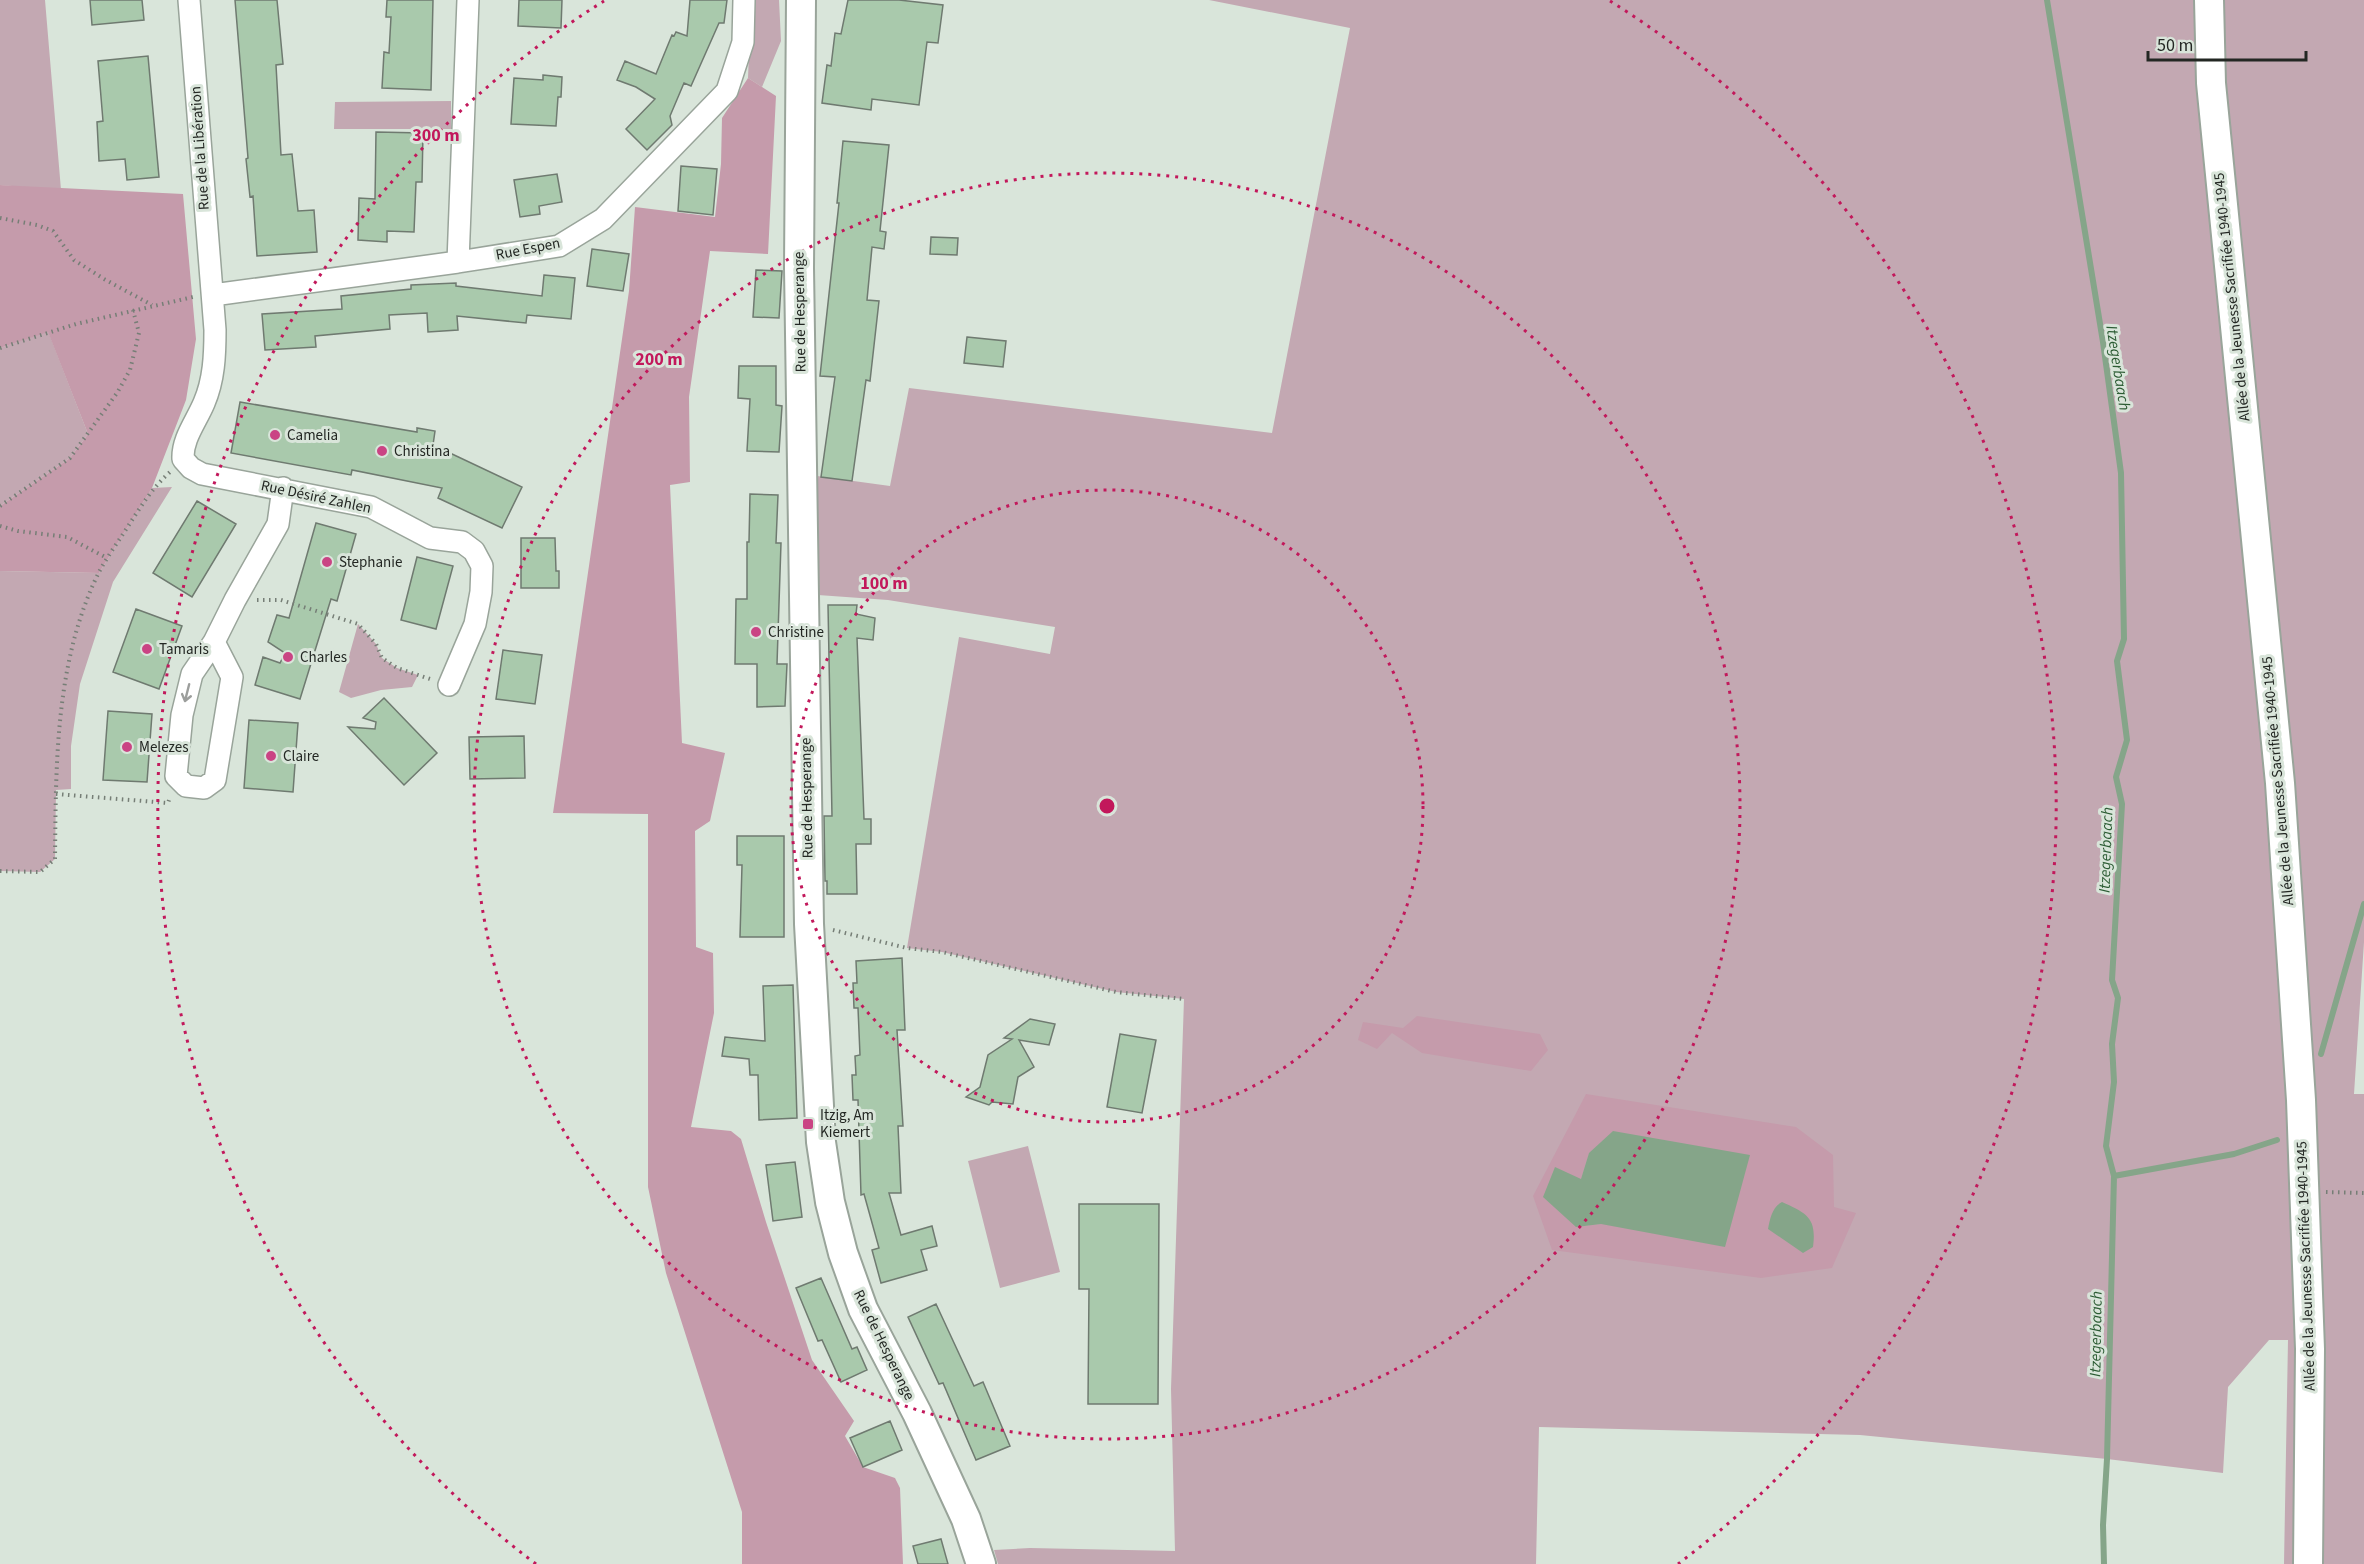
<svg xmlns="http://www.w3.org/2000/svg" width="2364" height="1564" font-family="'Source Sans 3',sans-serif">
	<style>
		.green { fill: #c3a8b2 }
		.forest { fill: #c59bab; fill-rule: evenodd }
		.water { fill: #85a589 }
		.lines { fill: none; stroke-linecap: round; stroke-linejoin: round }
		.stream { stroke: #85a589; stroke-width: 6 }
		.building { fill: #a9c9ac; stroke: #6f7a70; stroke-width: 1.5 }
		.minor-casing { stroke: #99a49a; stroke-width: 24 }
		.secondary-casing { stroke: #99a49a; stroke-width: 32 }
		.path { stroke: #767e76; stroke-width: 4; stroke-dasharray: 1.5 4.5; stroke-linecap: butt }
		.minor { stroke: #fff; stroke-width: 21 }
		.secondary { stroke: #fff; stroke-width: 28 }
		.oneway { stroke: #9c9e9c }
		.ring { fill: none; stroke: #c2185b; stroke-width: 3; stroke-dasharray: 3 6 }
		.poi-dot { fill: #ca4484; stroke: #d9e5da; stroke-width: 2 }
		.labels { text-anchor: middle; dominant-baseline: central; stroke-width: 6; stroke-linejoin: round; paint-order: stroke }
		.street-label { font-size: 15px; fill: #232723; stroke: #d9e5da }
		.poi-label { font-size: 15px; fill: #232723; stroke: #d9e5da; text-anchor: start }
		.water-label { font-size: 16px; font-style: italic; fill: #2c5c34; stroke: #d9e5da }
		.centre { fill: #c2185b; stroke: #d9e5da; stroke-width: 3 }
		.ring-label { font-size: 18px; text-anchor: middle; font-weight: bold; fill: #c2185b; stroke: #d9e5da; stroke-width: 6; stroke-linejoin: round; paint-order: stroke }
	</style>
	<rect width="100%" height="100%" fill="#d9e5da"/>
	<path class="green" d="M0,0H45L61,190L0,185Z
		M751,0H779L781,41L762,87L748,78Z
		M1209,0H2364V942L2354,1094H2364V1564H2284L2288,1340H2269L2228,1387L2223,1473L2107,1459L1860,1435L1539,1427L1536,1564H998L994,1550L1030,1548L1175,1551L1171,1389L1184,999L1116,992L942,952L907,948L959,637L1050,654L1055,627L888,600L818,595L817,476L890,486L909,388L1272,433L1350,28Z
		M451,101V129H334L335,102Z
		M48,331L88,434L70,458L0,506V348Z
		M172,487L113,582L80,684L71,746V789L56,790L55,859L40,872L0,871V571L99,573L152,488Z
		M358,624L376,644L382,658L397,668L418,675L412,687L381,690L351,698L339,692Z
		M1028,1146L1060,1272L1000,1288L968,1161Z"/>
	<path class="forest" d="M748,78L776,96L768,254L710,251L689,397L690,482L670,485L682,743L725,753L710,821L695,831L696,947L713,953L714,1013L691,1127L731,1131L741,1139L766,1222L812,1360L854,1421L845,1436L863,1467L895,1478L900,1488L903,1564H742V1512L666,1273L648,1187V814L553,813L629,291L635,207L715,217L721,164L722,118Z
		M0,185L183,194L196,339L186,400L152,488L99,573L0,571V506L70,458L88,434L48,332L0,348Z
		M1417,1016L1540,1034L1548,1050L1531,1071L1422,1053L1392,1033L1377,1049L1358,1040L1363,1022L1403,1028Z
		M1586,1094L1796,1127L1833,1155L1834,1207L1856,1213L1832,1268L1761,1278L1552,1250L1533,1196ZM1589,1153L1601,1224L1576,1227L1581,1179Z"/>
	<path class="water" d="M1613,1131L1750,1155L1725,1247L1601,1224L1576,1227L1543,1197L1555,1167L1581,1179L1589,1153Z
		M1782,1202C1806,1213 1817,1217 1813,1247L1803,1253L1768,1229C1770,1219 1772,1207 1782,1202Z"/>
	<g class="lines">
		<path class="stream" d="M2047,0L2103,342L2121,473L2124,639L2117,661L2127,740L2116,777L2122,804L2112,980L2118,998L2112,1044L2114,1082L2106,1146L2114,1176L2107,1459L2103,1525L2104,1564
			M2321,1054L2364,904
			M2114,1176L2234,1154L2277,1140"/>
	</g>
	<path class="building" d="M90,0H142L144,20L92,25Z
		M235,0H277L283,64L276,65L281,155L292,154L298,211L314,210L317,252L257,256L253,196L250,197L246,159L248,158Z
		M387,0H433L431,90L382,88L384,52L389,53L391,17H386Z
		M519,0H562L561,28L518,26Z
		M690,0H727L724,23H719L691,86L684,83L670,116L672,125L647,150L626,129L655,99L636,87L617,80L625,61L656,74L672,35L674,36L676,32L687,36Z
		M848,0H899L943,5L938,43L927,42L919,105L872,99L871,110L822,103L827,65L831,66L835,33L841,34Z
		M148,56L159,177L127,180L125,159L99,161L97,122L103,121L98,61Z
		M543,75L562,77L561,97H558L556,126L511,124L514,78L543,80Z
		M376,132L423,133L422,182H416L414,232L387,231V242L358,240L359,198L375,199Z
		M843,141L889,145L880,231L886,232L884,249L872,247L867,300L879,301L870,381L866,380L852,481L821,477L835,377L820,376L839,203H837Z
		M681,166L717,169L713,215L678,211Z
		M557,174L562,202L539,206L540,214L520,217L514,180Z
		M931,237L958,238L957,255L930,254Z
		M592,249L629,254L623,291L587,286Z
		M756,270L782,271L779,318L753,317Z
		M544,275L575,278L571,319L527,315L526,323L457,316L458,330L428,332L427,313L389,315L390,329L315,336L316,347L265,350L262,314L342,309L341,296L411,289V285L456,283V286L542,296Z
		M967,337L1006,341L1003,367L964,363Z
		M739,366H776V405L782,406L779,452L747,451L750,399L738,398Z
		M240,402L417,432V428L435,431L433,445L522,487L502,528L438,498L442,488L352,470L351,475L231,453Z
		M750,494L778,495L776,543H781L777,664H787L785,706L757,707V664H735L736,599H747V542H749Z
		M197,501L236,524L192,597L153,573Z
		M316,523L356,534L337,601L331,599L300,699L255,685L263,657L280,663L285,653L268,642L277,615L289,618Z
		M521,538H555L556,571H559V588H521Z
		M417,557L453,566L436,629L401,620Z
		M828,605H857L856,614L875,618L873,640L857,638L864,819H871V844H856L857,894H827V881H825L824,816H832Z
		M136,609L182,626L159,689L113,672Z
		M503,650L542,655L535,704L496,699Z
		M384,698L437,753L404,785L348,727L375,729L376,722L363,718Z
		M108,711L152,714L147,782L103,780Z
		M249,720L298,723L293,792L244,788Z
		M524,736L525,778L470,779L469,737Z
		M737,836H784V937H740L742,865H737Z
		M902,958L905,1030H897L903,1126H898L901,1193H889L901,1235L932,1226L937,1246L921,1250L927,1270L881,1283L872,1250L879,1248L864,1194L861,1195L858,1100H853L852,1075H856L855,1056L860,1055L858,1008H854L853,983H857L856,961Z
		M793,985L797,1118L759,1120L758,1075H750L749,1059L722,1056L725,1037L765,1041L763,986Z
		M1030,1019L1055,1024L1049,1045L1019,1040L1034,1067L1018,1077L1013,1104L992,1102L989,1105L966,1097L980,1087L988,1055L1012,1039L1004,1038Z
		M1120,1034L1156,1040L1142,1113L1107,1107Z
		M795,1162L802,1217L773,1221L766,1165Z
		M1079,1204H1159L1158,1404H1088L1089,1289H1079Z
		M821,1278L852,1349L857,1347L867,1370L841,1382L822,1340L818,1341L796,1288Z
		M936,1304L974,1386L983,1382L1010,1446L976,1460L943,1383L939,1384L908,1317Z
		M890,1421L902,1450L863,1467L850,1438Z
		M941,1539L948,1564H918L913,1546Z"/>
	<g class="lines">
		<g class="minor-casing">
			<path id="minor" d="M189,0L215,330C215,355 214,380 204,403C196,422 182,439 183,459L191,468L202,474L371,507L430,538L462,542L474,551L482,566L481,592L475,624L449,685
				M458,262L468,0
				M213,295L458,262L559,246L603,219L727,91L743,42L744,0
				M214,642L232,677L215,780L204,788L186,786L176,776L182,715L192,674L214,642L235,600L278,524L283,488"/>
		</g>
		<g class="secondary-casing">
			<path id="secondary" d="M801,0L799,268L809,924L821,1142L830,1202L843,1253L863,1309L917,1413L966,1519L981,1564
				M2209,0L2211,83L2280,783L2301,1100L2310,1349L2308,1564"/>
		</g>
		<path class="path" d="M0,218L37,225L53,231L74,260L104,279L152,305
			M0,348L76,324L193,297
			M0,506L70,458L117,393L130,370L139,333L133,310
			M0,526L18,531L67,537L107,558
			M257,600H281L358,624L376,644L382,658L397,668L430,679
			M56,794L168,803L170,797
			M0,871L40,872L55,859C56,763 55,661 99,572C106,559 115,546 123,534C138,511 150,490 170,472
			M833,930L907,948L942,952L1116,992L1184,999
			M2326,1192L2364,1193"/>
		<use href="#minor" class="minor"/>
		<use href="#secondary" class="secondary"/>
	</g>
	<defs><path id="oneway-shaft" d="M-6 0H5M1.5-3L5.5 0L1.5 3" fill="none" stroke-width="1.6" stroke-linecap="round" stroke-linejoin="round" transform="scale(1.5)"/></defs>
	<use class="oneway" href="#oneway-shaft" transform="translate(187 693) rotate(104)"/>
	<g class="ring">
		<circle cx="1107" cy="806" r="316"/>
		<circle cx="1107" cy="806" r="633"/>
		<path d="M536 1564A949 949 0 0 1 604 1M1610 1A949 949 0 0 1 1678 1564"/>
	</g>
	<g class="poi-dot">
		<circle cx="275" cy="435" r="6"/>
		<circle cx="382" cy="451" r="6"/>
		<circle cx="327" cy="562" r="6"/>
		<circle cx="756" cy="632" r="6"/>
		<circle cx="147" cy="649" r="6"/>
		<circle cx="288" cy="657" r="6"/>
		<circle cx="127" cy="747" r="6"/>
		<circle cx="271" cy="756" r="6"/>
		<rect x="802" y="1118" width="12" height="12" rx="3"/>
	</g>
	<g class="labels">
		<g class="street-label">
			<text transform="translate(200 148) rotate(-94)">Rue de la Libération</text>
			<text transform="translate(528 249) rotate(-11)">Rue Espen</text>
			<text transform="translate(2232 297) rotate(-96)">Allée de la Jeunesse Sacrifiée 1940-1945</text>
			<text transform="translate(800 312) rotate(-91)">Rue de Hesperange</text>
			<text transform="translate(316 497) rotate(12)">Rue Désiré Zahlen</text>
			<text transform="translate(2278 781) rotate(-95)">Allée de la Jeunesse Sacrifiée 1940-1945</text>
			<text transform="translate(807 798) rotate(-91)">Rue de Hesperange</text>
			<text transform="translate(2306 1266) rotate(-92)">Allée de la Jeunesse Sacrifiée 1940-1945</text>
			<text transform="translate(884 1345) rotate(64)">Rue de Hesperange</text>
		</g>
		<g class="poi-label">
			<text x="287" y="435">Camelia</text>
			<text x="394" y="451">Christina</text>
			<text x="339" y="562">Stephanie</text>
			<text x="768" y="632">Christine</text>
			<text x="159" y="649">Tamaris</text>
			<text x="300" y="657">Charles</text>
			<text x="139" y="747">Melezes</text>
			<text x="283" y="756">Claire</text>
			<text x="820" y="1115">Itzig, Am<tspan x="820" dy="17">Kiemert</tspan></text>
		</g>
		<g class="water-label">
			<text transform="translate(2118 368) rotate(81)">Itzegerbaach</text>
			<text transform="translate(2106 850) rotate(-88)">Itzegerbaach</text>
			<text transform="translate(2096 1334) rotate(-89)">Itzegerbaach</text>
		</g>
	</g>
	<circle cx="1107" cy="806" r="9" class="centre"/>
	<g class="ring-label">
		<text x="436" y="141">300 m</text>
		<text x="659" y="365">200 m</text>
		<text x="884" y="589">100 m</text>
	</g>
	<path d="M2148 51v9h158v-9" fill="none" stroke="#232723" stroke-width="3"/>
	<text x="2157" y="51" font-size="18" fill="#232723" stroke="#d9e5da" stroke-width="4.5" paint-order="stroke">50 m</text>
</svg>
